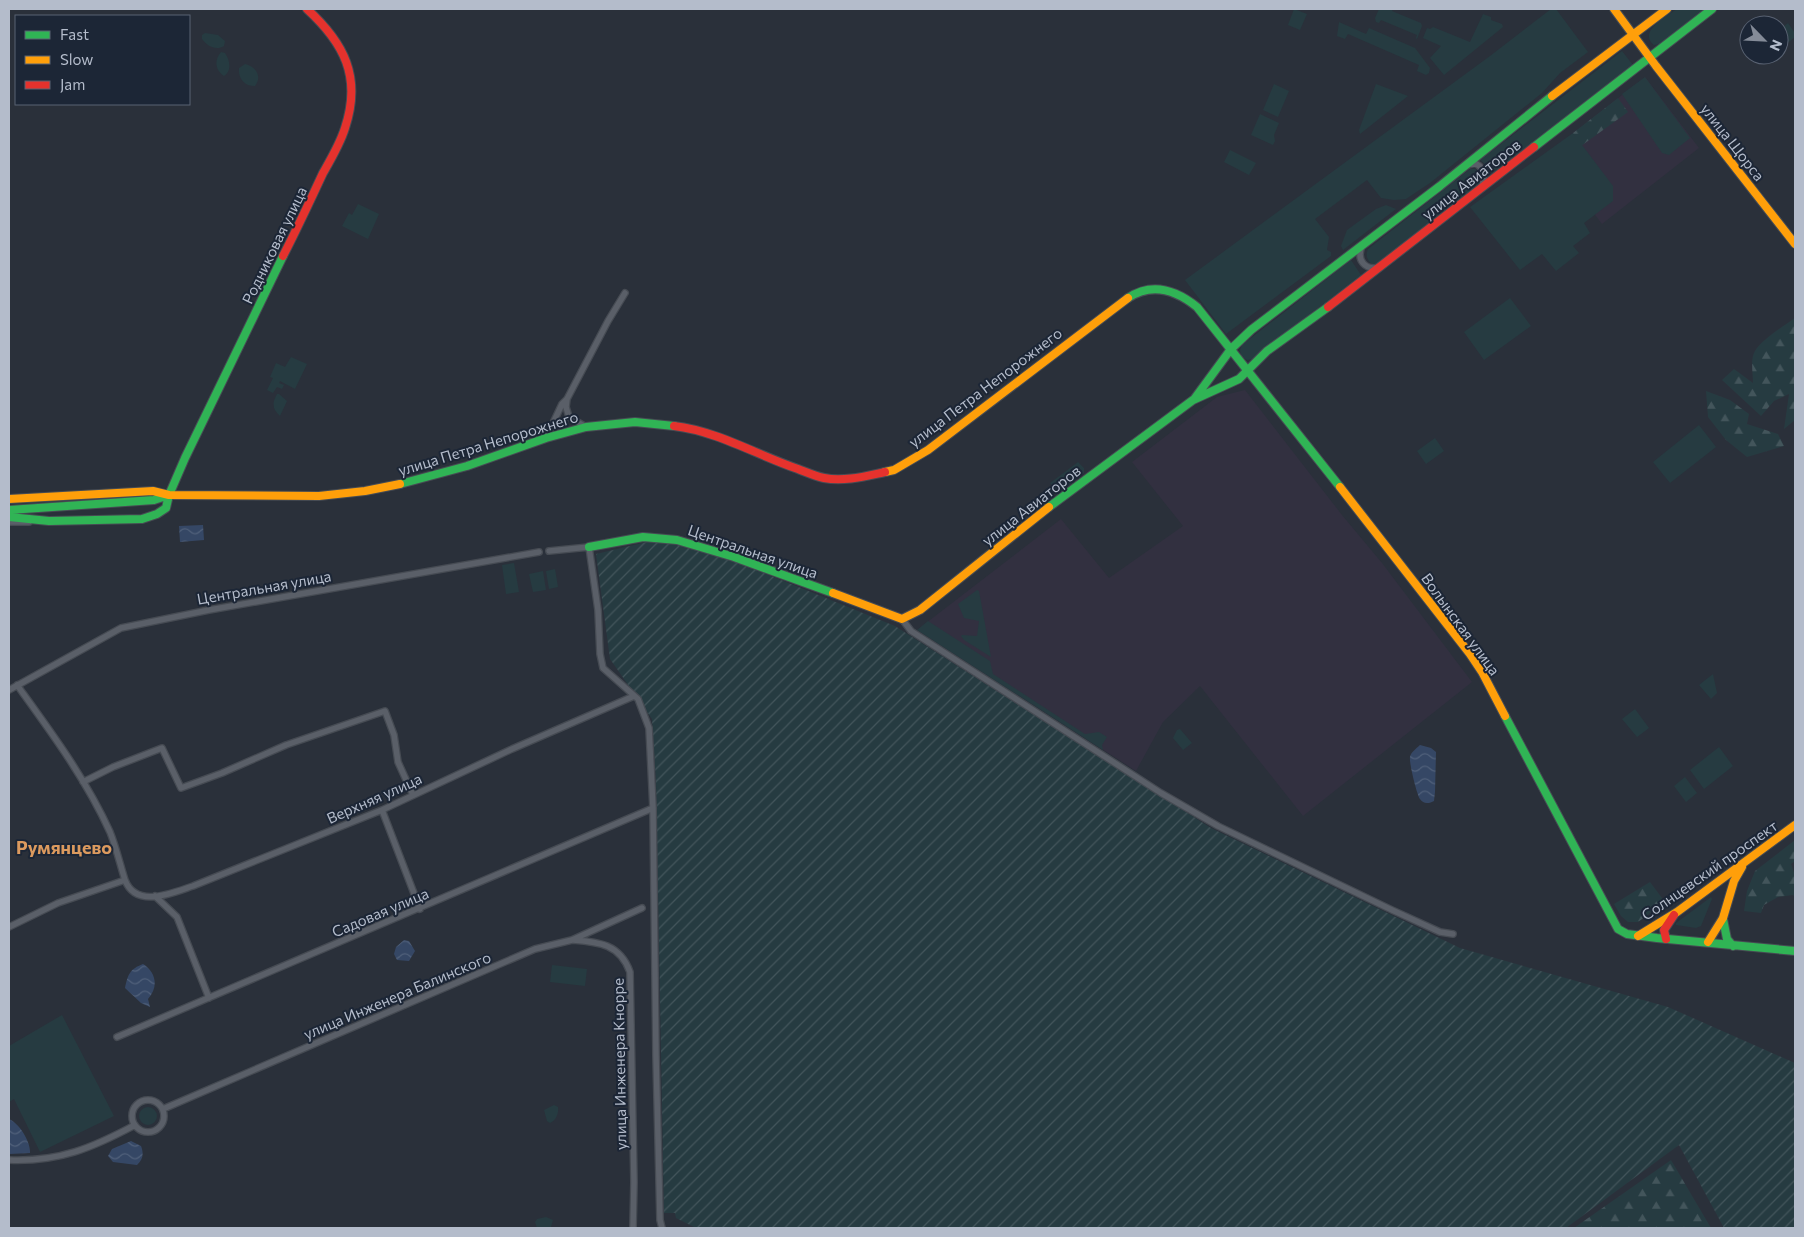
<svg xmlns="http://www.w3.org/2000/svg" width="1804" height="1237" font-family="Commissioner,sans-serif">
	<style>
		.medical { fill: #323040 }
		.green { fill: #263b41 }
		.forest { fill: url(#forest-firs) }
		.garden { fill: url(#garden-furrows) }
		.water { fill: url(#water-waves) }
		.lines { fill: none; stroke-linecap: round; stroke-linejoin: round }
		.street-casing { stroke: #464b53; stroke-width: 8 }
		.fast-casing { stroke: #464b53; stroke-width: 10 }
		.slow-casing { stroke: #464b53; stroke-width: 10 }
		.jam-casing { stroke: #464b53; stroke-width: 10 }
		.street { stroke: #5a5f68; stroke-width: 5.5 }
		.fast { stroke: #30b455; stroke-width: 8 }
		.slow { stroke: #ff9f0a; stroke-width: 8 }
		.jam { stroke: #e5322d; stroke-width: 8 }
		.labels { text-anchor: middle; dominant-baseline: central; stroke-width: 4; stroke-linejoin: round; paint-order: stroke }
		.street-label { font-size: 15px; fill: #b4bccb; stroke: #1c2636 }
		.quarter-label { font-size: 18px; font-weight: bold; fill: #dc9a5e; stroke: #1c2636 }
	</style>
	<defs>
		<pattern id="forest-firs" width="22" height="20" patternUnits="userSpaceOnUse" patternTransform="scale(1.25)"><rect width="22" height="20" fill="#263b41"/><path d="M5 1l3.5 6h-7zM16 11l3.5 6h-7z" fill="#43555b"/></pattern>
		<pattern id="garden-furrows" width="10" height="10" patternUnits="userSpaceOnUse" patternTransform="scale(1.25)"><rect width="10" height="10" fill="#263b41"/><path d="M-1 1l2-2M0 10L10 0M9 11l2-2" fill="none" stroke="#43555b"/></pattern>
		<pattern id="water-waves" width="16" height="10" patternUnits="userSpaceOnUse" patternTransform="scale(1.25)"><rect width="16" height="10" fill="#354765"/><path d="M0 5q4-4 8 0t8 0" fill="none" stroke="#50607a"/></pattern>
	</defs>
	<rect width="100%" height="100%" fill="#2a303a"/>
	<path class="medical" d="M1645,77L1699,148L1602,224L1548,153Z
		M1245,390L1342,515L1382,563L1472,682L1303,816L1200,686L1163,722L1136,771L917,630L1061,519L1109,578L1183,526L1132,462L1217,397Z"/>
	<path class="green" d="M1294,9L1307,14L1300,30L1288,25Z
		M1379,9H1393L1392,11L1421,23L1422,26L1417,39L1416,38L1417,35L1381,20L1379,23L1376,22L1375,18Z
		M1551,9H1556L1588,52L1560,73L1542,93L1430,183L1406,199L1394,200L1381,198L1367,180L1315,219L1329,237L1327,250L1331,252V256L1226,334L1185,280L1490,56Z
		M1677,9H1706L1660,44L1654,45C1637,32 1667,16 1677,9Z
		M1483,14L1491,17V20L1502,24L1503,27L1444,75L1430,58L1441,46L1423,38L1427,28L1430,29L1433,27L1470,42Z
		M1339,22L1366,34L1369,28L1415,48L1430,68L1429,73L1426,75L1417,71L1419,65L1348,34L1345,39L1337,36Z
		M1788,23L1795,33V37L1779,50V30Z
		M205,33L218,35L225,41L224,46C216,51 207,46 202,39V35Z
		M1622,51L1633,65L1491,174L1487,166L1480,160Z
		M221,52L225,53C230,60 232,71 224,76C215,70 214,60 221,52Z
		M245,64C255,66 263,76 255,86C244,86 238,78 239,68Z
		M1645,77L1690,138L1669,155L1662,153L1622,94Z
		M1274,84L1289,91L1278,117L1263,110Z
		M1376,84L1408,96L1360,134L1359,130Z
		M1260,114L1279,123L1274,135L1275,141L1273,145L1251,135Z
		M1573,133L1613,186V201L1584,223L1590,233L1573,246L1579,253L1556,271L1542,254L1520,270L1470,207Z
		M1230,150L1256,163L1249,175L1224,162Z
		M1470,169H1475C1481,173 1483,176 1481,183L1379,263L1373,265C1367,260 1365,256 1368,249Z
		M358,204L379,214L368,239L342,226L349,213L352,215Z
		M1386,205L1396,209L1343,250L1341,246L1347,230L1376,209Z
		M1351,260L1361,275L1253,359L1247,360L1241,356L1240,350L1242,345Z
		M1510,298L1531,326L1484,360L1464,332Z
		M291,357L307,364L295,389L280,381L279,383L284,385L282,389L277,387L273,393L267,390L273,378L270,377L276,363L285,367Z
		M277,394H279L287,401L280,416C272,409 272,403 277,394Z
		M1699,425L1716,447L1670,483L1653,462Z
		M1435,438L1444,451L1426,464L1417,451Z
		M1078,462L1084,468V473L1061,491L1054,488L1050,483Z
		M514,563L519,592L506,594L502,565Z
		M555,569L558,587L549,589L546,571Z
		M543,571L546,590L533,592L529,574Z
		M977,590L979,591L991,657L964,640L961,636L962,635L977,636L979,621L964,618L958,604Z
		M928,621L990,661L993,674L1085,734L1099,732L1107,737L1102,745L1103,750L917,630Z
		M1713,674L1717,693L1711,699L1699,685Z
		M1635,709L1649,728L1637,737L1622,719Z
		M1180,729L1192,743L1183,750L1173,738L1177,730Z
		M1719,747L1733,766L1704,789L1690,770Z
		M1685,777L1697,793L1686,802L1674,786Z
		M1711,897L1712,899L1701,926L1696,928L1676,925V923Z
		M552,965L587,969L585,986L550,982Z
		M62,1015L114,1116L40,1152L14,1099L9,1102V1046Z
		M554,1105L558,1107C559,1113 556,1121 550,1123L547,1121L544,1110Z
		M139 1116a9 9 0 1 1 18 0a9 9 0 1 1-18 0Z
		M546,1217L553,1220L551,1227L537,1228L535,1222L537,1219Z"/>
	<path class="forest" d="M1618,98L1628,112L1581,146L1573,133Z
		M1795,318V420L1784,429L1789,394L1774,401L1761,416L1722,380L1734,369L1753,383C1753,373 1750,359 1755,351C1761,340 1785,325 1795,318Z
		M1706,391L1730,400L1749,414L1747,424L1778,434L1784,446L1747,457L1726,440L1708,417Z
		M1795,840V861L1791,864L1795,875V897L1793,895L1778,897L1764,905L1761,913L1744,911L1747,891L1755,871Z
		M1650,882L1665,902L1638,922H1628L1621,916L1614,904Z
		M1671,1160L1711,1228H1574L1581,1223Z"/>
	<path class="garden" d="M664,538L732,560L895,626L1211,828L1460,948L1668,1007L1795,1063V1228H1724L1679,1145L1566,1228H696L676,1218L675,1213H664L656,782L652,719L610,659L596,554Z"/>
	<path class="water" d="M203,525L204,540L180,542L179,526Z
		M1420,745L1431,748L1436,752L1435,792L1434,801C1429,804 1423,804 1420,799C1417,795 1409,763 1410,757C1411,752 1416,749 1420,745Z
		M404,940L409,941L415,951L409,961L397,960L394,954L396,947Z
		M143,964C156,972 159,987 148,999L150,1007L141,1003L125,988C128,974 130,969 143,964Z
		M9,1119C19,1123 31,1142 30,1153L9,1154Z
		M131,1141L141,1146C144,1154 143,1159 137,1165L113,1162L108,1156L112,1149Z"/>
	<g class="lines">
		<g class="street-casing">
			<path id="street" d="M1467,165L1475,163C1486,169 1486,178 1481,188
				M1362,246C1356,260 1365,271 1380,267
				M586,427L569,417L566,407L567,399L608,321L625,293
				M546,438L562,404L567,399
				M9,522H29
				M549,551L589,547L598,610L600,654L603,668L638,699L649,728L653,808L656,1056L660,1220L662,1228
				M902,619L911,631L1161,793L1218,826L1392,910L1440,932L1453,934
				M17,685C51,732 86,779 110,832C116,847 120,864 125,880
				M9,690L121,628L209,610L539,552
				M83,782L113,767L162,748L181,788L222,773L286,745L385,711L394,735L398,762L413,795
				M382,810L420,909
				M155,896L177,917L209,998
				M9,927L58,903L125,880C136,909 172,893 193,886L382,810L512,749L634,696
				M573,940C599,942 620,944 630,972L634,1182L633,1228
				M117,1037L653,808
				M132 1116a16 16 0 1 1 32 0a16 16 0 1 1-32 0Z
				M163,1109L535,949L572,940L642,908
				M9,1160C59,1162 92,1148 135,1125"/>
		</g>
		<g class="fast-casing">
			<path id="fast" d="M1534,147L1712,9
				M1128,298C1152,282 1176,290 1197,307L1340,487
				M1195,398L1231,349L1251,330L1440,186L1552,96
				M400,484L467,466L546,438L586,427L635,422L674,426
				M1049,507L1193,400L1239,379L1267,351L1328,307
				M9,510L154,500L169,495
				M9,517L49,521L142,519L157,514L166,508L169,495L185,458L283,256
				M589,547L643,537L677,540L734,557L833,593
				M1505,716L1618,929L1627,934L1657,938L1795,951
				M1723,919L1727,939L1733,946"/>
		</g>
		<g class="slow-casing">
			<path id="slow" d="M1614,9L1656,66L1795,244
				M1552,96L1667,9
				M885,472L894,470L928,450L1128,298
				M1340,487L1470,654L1482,672L1505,716
				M9,499L153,491L169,495L319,496L365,491L400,484
				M833,593L902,619L920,610L1049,507
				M1638,936L1677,912L1795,825
				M1708,942L1723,918L1734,881L1742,867"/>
		</g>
		<g class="jam-casing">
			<path id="jam" d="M283,256C297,229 310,201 323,173C331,159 340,144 345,128C362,77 344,43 307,9
				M1328,307L1534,147
				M674,426C717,431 757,455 798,469C806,472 815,476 824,478C844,482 866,476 885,472
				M1666,939L1664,930L1674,915"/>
		</g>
		<use href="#street" class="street"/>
		<use href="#fast" class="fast"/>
		<use href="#slow" class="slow"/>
		<use href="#jam" class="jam"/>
	</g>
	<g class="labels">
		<g class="street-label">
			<text transform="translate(1733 142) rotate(52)">улица Щорса</text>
			<text transform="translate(1471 179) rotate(-38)">улица Авиаторов</text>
			<text transform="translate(274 245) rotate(-64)">Родниковая улица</text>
			<text transform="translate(985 387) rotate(-37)">улица Петра Непорожнего</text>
			<text transform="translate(488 443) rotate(-17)">улица Петра Непорожнего</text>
			<text transform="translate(1031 505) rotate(-38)">улица Авиаторов</text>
			<text transform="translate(753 551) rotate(19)">Центральная улица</text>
			<text transform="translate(264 587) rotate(-10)">Центральная улица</text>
			<text transform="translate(1461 624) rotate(54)">Волынская улица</text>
			<text transform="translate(374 798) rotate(-24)">Верхняя улица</text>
			<text transform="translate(1709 870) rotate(-35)">Солнцевский проспект</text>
			<text transform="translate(380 912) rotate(-23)">Садовая улица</text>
			<text transform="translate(397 995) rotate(-23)">улица Инженера Балинского</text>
			<text transform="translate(619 1064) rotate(-91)">улица Инженера Кнорре</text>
		</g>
		<g class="quarter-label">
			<text x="64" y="847">Румянцево</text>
		</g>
	</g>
	<rect width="1804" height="1237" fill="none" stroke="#b4bccb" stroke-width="20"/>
	<rect x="15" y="15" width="175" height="90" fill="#1c2636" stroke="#596272"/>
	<rect x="25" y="31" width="25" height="8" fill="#30b455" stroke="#596272"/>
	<text x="60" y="40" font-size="15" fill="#b4bccb">Fast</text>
	<rect x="25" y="56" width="25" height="8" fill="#ff9f0a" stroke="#596272"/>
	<text x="60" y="65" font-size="15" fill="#b4bccb">Slow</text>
	<rect x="25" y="81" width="25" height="8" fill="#e5322d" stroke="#596272"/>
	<text x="60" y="90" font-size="15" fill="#b4bccb">Jam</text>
	<g transform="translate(1764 40) rotate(114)"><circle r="24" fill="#1c2636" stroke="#596272"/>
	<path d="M0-4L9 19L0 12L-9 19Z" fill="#848b98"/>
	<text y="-8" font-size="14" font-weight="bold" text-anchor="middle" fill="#b4bccb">N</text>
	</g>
</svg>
